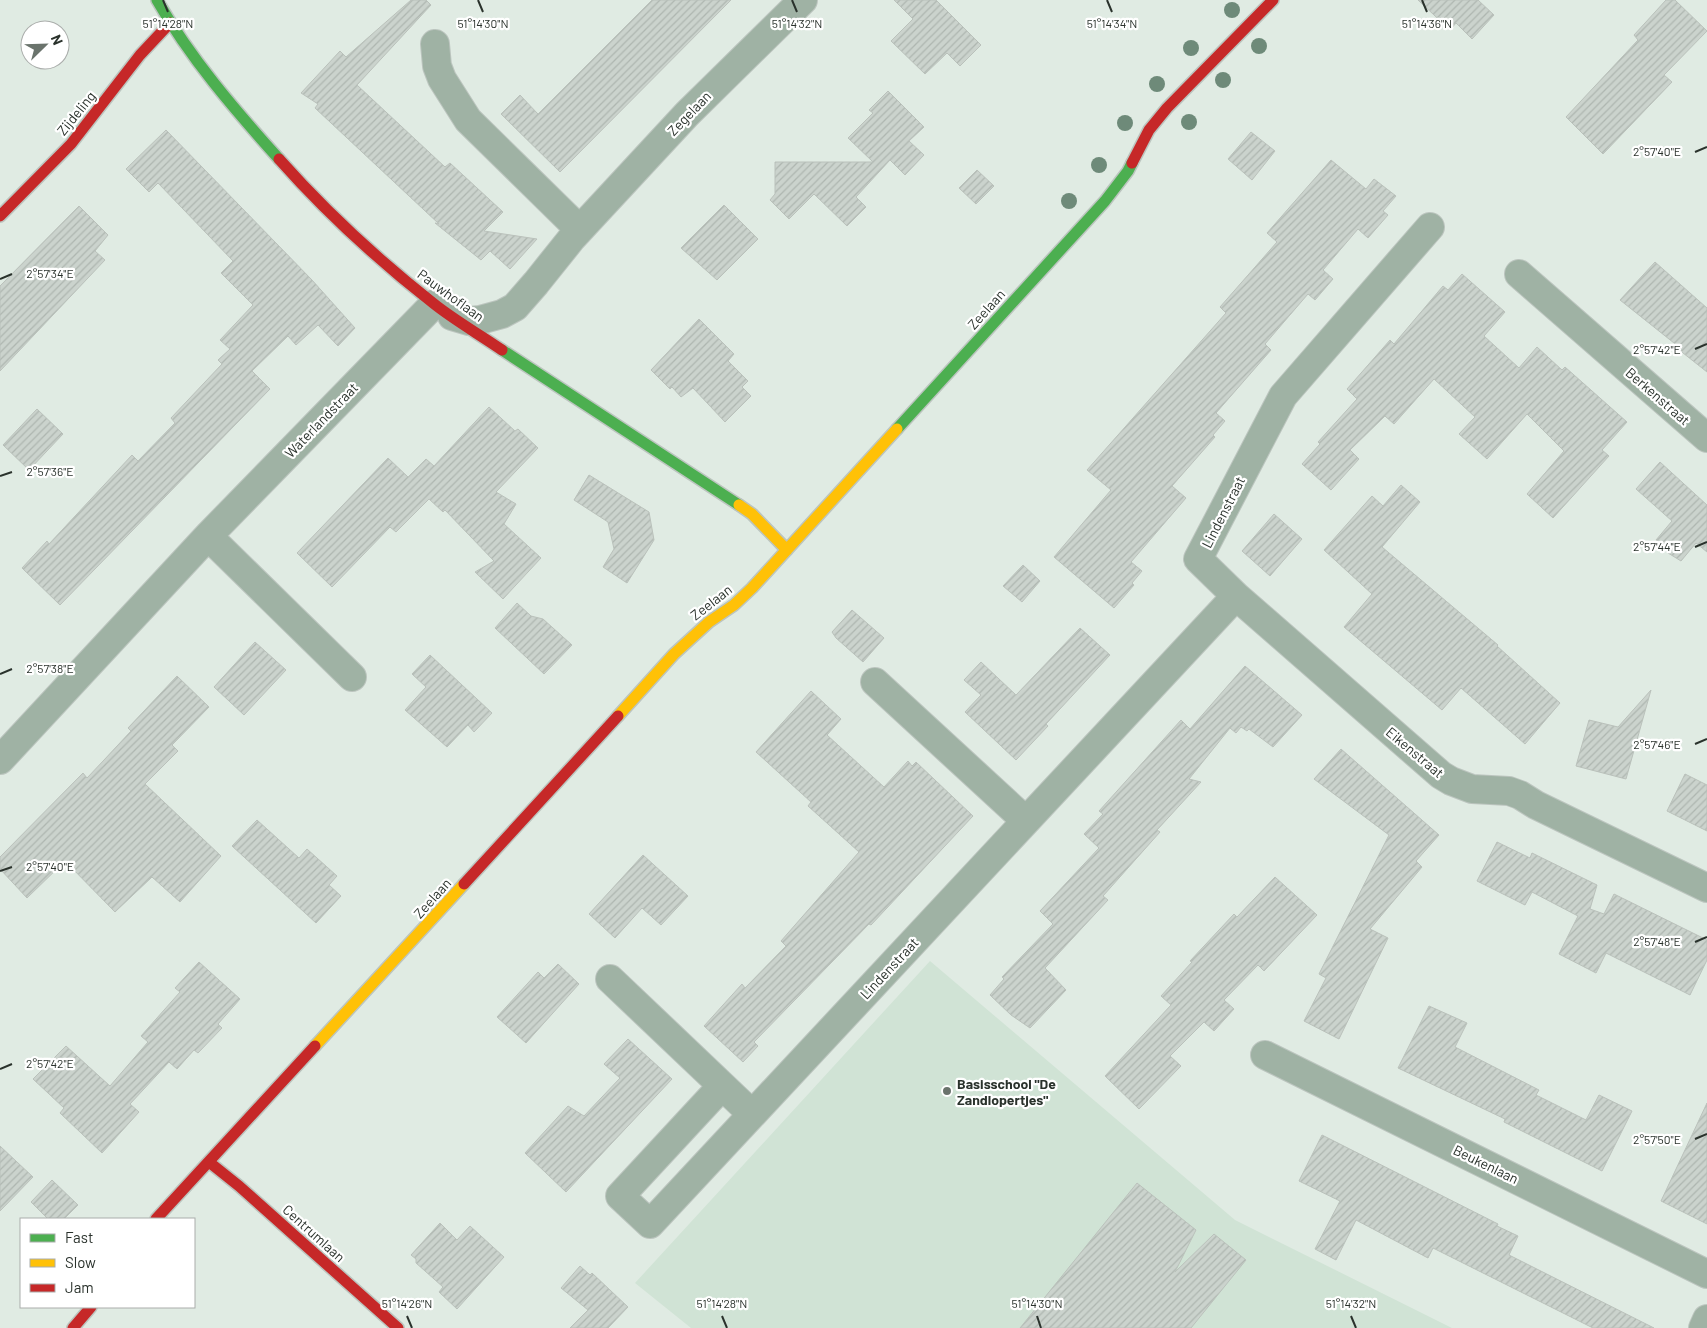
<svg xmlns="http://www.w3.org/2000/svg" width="1707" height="1328" font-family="Barlow,sans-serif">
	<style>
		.built { fill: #d0e3d5 }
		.building { fill: url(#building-hatch); stroke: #bac1bb }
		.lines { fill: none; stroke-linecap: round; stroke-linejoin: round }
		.street-casing { stroke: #bcc5bf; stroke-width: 30 }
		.fast-casing { stroke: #bcc5bf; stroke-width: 14 }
		.slow-casing { stroke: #bcc5bf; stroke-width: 14 }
		.jam-casing { stroke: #bcc5bf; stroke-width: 14 }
		.street { stroke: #9fb2a4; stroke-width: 28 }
		.fast { stroke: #4caf50; stroke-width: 11 }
		.slow { stroke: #ffc107; stroke-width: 11 }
		.jam { stroke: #c62828; stroke-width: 11 }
		.tree { fill: #6e8a79 }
		.ticks { fill: none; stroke: #2a322c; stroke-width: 2 }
		.poi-dot { fill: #6a736c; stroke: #fff; stroke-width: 2 }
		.labels { text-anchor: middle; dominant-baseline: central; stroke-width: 4.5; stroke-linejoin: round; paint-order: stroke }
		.street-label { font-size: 14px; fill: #2a322c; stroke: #fff }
		.poi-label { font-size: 14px; font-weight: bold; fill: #2a322c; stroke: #fff; text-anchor: start }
		.ticks-label { font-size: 12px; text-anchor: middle; fill: #2a322c; stroke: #fff; stroke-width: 4.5; stroke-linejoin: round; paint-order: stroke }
	</style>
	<defs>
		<pattern id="building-hatch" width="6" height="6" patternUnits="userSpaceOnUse" patternTransform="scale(1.25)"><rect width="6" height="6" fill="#cbd3cd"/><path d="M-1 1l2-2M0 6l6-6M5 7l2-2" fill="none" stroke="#aeb6b0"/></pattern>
	</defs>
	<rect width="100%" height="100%" fill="#e0ebe3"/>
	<path class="built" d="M930,961L1235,1220L1452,1328H691L635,1283Z"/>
	<path class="building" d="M411,0H426L431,5L357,85L445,167L450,163L503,212L484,231L537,239L510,269L490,251L481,260L435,223L439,224L315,108L318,104L301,93L340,51L346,57Z
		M652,0H731L560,172L501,114L520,95L538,114Z
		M894,0H936L981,45L960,66L947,53L925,74L891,41L913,19Z
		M1418,0H1478L1494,15L1472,39L1456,23L1450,30Z
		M1666,0H1675L1707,31L1664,75L1672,82L1603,154L1566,117L1638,40L1634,35Z
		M888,91L924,127L909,141L924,155L905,175L890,160L856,197L866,207L847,226L814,194L789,219L770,200L775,194V162H873L848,138L873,113L869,110Z
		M166,130L312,280L355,328L338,346L318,325L296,345L288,336L252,371L270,389L60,605L22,568L47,541L49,544L132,455L138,461L175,423L171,418L222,364L218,360L230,349L220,340L253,305L221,273L233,261L158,183L149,192L126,169Z
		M1251,132L1275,151L1252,180L1228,159Z
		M1331,160L1366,189L1374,179L1396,196L1383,211L1388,215L1368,238L1358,229L1323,270L1333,279L1315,300L1308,294L1265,344L1271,350L1216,413L1225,421L1213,435L1215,437L1172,486L1186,498L1131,562L1142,571L1132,583L1134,585L1114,608L1054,557L1111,490L1087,470L1226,313L1220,307L1277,242L1267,233Z
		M977,170L994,186L976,204L959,188Z
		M724,205L758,239L717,280L681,248Z
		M79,206L108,235L95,251L105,260L0,371V286Z
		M1655,262L1707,308V372L1678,349L1679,347L1620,300Z
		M1462,274L1505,312L1484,336L1519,368L1537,347L1562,370L1565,367L1627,422L1602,450L1609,456L1553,518L1527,494L1564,451L1527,414L1487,459L1459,434L1475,417L1434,379L1394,424L1385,416L1350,450L1359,459L1331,490L1302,464L1320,444L1318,442L1357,399L1347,389L1390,340L1394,344L1443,286L1448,290Z
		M699,319L734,354L728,361L748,381L742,387L751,396L725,422L693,388L681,397L672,387L670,389L651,370Z
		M489,407L515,431L518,429L538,448L496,492L516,504L504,524L541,558L503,599L475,572L494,561L445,510L443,512L429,499L396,532L390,527L332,587L297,553L388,458L408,477L426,459L434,466Z
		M37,409L63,434L29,470L3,445Z
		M1660,462L1707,505V552L1696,543L1681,561L1668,553L1656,540L1672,521L1636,489Z
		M589,475L649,512L654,540L627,583L603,567L614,549L608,522L574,500Z
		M1401,485L1420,502L1382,547L1498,645L1497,646L1560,703L1525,744L1461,688L1442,710L1344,627L1372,594L1324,550L1372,496L1383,506Z
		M1274,514L1302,539L1270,576L1242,551Z
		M1023,565L1040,581L1022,602L1003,586Z
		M517,603L531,616L543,619L572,645L544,674L495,628Z
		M852,610L884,638L863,662L836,638L832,632Z
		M1080,628L1110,655L1046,724L1048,726L1016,760L965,712L981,695L964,680L981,662L1016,695Z
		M255,642L286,670L244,715L214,687Z
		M430,655L492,713L474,732L468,725L447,747L405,710L426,687L412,674Z
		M1245,666L1302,715L1273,747L1249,729L1247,731L1241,727L1236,733L1230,728L1189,779L1201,782L1157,830L1160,832L1103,896L1108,900L1045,968L1066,990L1030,1028L1011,1015L990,995L1004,979L1002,977L1053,924L1040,911L1099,848L1084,834L1103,814L1099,811L1181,720L1190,729Z
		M177,676L209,707L172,745L178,751L145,784L221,856L180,902L152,877L115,912L65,861L27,898L0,869V857L83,773L87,778L104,760L131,731L128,728Z
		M1651,690L1626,779L1576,766L1589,720L1618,727Z
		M811,691L841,719L827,735L884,787L908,761L912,766L916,762L973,816L871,925L869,924L754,1042L758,1046L743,1062L704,1026L742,984L745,988L786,946L781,941L859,852L808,806L811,802L756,752Z
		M1341,749L1439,835L1416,861L1422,867L1370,929L1388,938L1339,1039L1304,1021L1326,978L1319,974L1389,835L1314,779Z
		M1685,774L1707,785V831L1667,811Z
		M257,820L299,858L307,849L337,876L329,885L341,896L316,923L232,846Z
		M1497,842L1530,858L1532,853L1597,885L1590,909L1604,914L1614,894L1707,940V960L1690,995L1606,953L1596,973L1559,954L1578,916L1532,892L1525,905L1477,881Z
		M643,855L688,896L661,925L642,908L615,938L589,914Z
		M1275,877L1317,915L1264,971L1258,965L1224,1000L1234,1009L1214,1031L1204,1022L1170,1056L1181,1066L1139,1109L1105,1076L1171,1005L1161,996L1192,962L1190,961L1234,914L1237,917Z
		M199,962L240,999L218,1024L222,1028L198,1053L194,1050L177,1069L169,1062L130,1104L139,1112L102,1153L60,1113L64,1108L33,1079L66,1046L110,1086L148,1042L141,1036L180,992L175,988Z
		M558,964L579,984L526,1043L497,1017L538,972L544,978Z
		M1429,1006L1467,1023L1455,1047L1539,1090L1536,1095L1586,1120L1599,1095L1632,1111L1602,1171L1504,1122L1505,1119L1398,1068Z
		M628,1039L672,1079L566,1192L525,1153L568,1106L584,1116L620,1078L604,1064Z
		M1707,1103V1224L1661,1201Z
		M1322,1135L1498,1224L1497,1226L1518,1236L1509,1255L1654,1328H1593L1433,1248L1428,1258L1356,1220L1336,1260L1315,1249L1340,1201L1299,1181Z
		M0,1146L33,1177L0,1211Z
		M52,1180L78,1205L64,1219H48L31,1202Z
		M1137,1183L1196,1230L1175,1272L1214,1234L1246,1260L1191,1328H1020Z
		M440,1223L457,1240L470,1226L504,1257L457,1309L439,1292L443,1287L416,1263V1259L411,1255Z
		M580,1266L590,1275L592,1273L628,1307L608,1328H570L588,1310L561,1288Z"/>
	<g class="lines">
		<g class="street-casing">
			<path id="street" d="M435,44L437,66L442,79L468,120L579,229
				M1519,274L1707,438
				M452,316L469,321L480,320L502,314L515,307L536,283L572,238L687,114L803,0
				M1236,596L1441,775L1451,781L1472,789L1509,791L1520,795L1536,805L1707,888
				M352,677L208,536L434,304
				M875,682L1026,821
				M0,760L208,536
				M610,979L752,1114
				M1265,1055L1707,1274
				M722,1086L620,1196L650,1224L1236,596L1198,559L1283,396L1430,227
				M1703,1328L1707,1319"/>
		</g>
		<g class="fast-casing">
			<path id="fast" d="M157,0C190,58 235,110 279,159
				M502,350L739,505
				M897,429L1105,201L1128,171L1132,163"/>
		</g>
		<g class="slow-casing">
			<path id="slow" d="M739,505L752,514L787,550
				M618,716L674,654L709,622L734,605L752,588L897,429
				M315,1046L464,884"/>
		</g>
		<g class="jam-casing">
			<path id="jam" d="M279,159C326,212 377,259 433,303C454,320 479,334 502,350
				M1132,163L1149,130L1167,108L1273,0
				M0,216L71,144L140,55L170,23
				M464,884L618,716
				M209,1162L239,1186L398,1328
				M156,1219L315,1046
				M73,1328L91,1307"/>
		</g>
		<use href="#street" class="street"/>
		<use href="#fast" class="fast"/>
		<use href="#slow" class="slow"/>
		<use href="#jam" class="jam"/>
	</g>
	<g class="tree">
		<circle cx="1232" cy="10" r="8"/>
		<circle cx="1259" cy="46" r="8"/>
		<circle cx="1191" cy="48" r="8"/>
		<circle cx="1223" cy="80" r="8"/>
		<circle cx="1157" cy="84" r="8"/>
		<circle cx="1189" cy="122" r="8"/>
		<circle cx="1125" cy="123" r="8"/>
		<circle cx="1099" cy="165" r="8"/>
		<circle cx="1069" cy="201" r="8"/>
	</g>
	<path class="ticks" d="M163,0L168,12M478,0L483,12M792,0L797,12M1107,0L1112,12M1422,0L1427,12M1695,152L1707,147M0,279L12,274M1695,349L1707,344M0,476L12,472M1695,547L1707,542M0,674L12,669M1695,744L1707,739M0,871L12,867M1695,942L1707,937M0,1069L12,1064M1695,1139L1707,1134M407,1316L412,1328M722,1316L727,1328M1037,1316L1041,1328M1351,1316L1356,1328"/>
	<circle class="poi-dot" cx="947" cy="1091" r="5"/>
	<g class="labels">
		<g class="street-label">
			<text transform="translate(76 113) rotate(-51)">Zijdeling</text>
			<text transform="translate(689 113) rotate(-46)">Zegelaan</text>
			<text transform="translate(451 295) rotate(36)">Pauwhoflaan</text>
			<text transform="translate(986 309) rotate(-48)">Zeelaan</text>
			<text transform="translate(1658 396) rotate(41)">Berkenstraat</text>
			<text transform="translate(321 420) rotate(-46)">Waterlandstraat</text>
			<text transform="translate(1223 512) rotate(-63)">Lindenstraat</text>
			<text transform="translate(711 602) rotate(-38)">Zeelaan</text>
			<text transform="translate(1415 752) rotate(40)">Eikenstraat</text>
			<text transform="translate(432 898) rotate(-48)">Zeelaan</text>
			<text transform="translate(889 968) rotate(-47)">Lindenstraat</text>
			<text transform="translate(1486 1164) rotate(26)">Beukenlaan</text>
			<text transform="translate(314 1233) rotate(42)">Centrumlaan</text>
		</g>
		<g class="poi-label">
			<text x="957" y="1083">Basisschool "De<tspan x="957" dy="16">Zandlopertjes"</tspan></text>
		</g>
	</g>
	<g class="ticks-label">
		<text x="168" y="28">51°14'28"N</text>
		<text x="483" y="28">51°14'30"N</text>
		<text x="797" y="28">51°14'32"N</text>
		<text x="1112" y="28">51°14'34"N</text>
		<text x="1427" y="28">51°14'36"N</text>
		<text x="1657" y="156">2°57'40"E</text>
		<text x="50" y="278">2°57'34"E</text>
		<text x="1657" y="354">2°57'42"E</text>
		<text x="50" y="476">2°57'36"E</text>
		<text x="1657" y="551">2°57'44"E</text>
		<text x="50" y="673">2°57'38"E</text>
		<text x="1657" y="749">2°57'46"E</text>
		<text x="50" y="871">2°57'40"E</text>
		<text x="1657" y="946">2°57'48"E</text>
		<text x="50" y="1068">2°57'42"E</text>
		<text x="1657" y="1144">2°57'50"E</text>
		<text x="407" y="1308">51°14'26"N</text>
		<text x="722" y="1308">51°14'28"N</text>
		<text x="1037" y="1308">51°14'30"N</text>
		<text x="1351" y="1308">51°14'32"N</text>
	</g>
	<rect x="20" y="1218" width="175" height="90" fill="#ffffff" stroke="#aaadab"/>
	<rect x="30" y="1234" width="25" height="8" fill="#4caf50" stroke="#aaadab"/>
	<text x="65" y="1243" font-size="15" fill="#2a322c">Fast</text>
	<rect x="30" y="1259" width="25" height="8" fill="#ffc107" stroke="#aaadab"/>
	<text x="65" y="1268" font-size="15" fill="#2a322c">Slow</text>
	<rect x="30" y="1284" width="25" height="8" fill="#c62828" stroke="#aaadab"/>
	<text x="65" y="1293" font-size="15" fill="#2a322c">Jam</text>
	<g transform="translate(45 45) rotate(67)"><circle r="24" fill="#ffffff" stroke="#aaadab"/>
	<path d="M0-4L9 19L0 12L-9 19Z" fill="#6a736c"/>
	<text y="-8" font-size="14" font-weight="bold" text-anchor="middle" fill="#2a322c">N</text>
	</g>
</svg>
